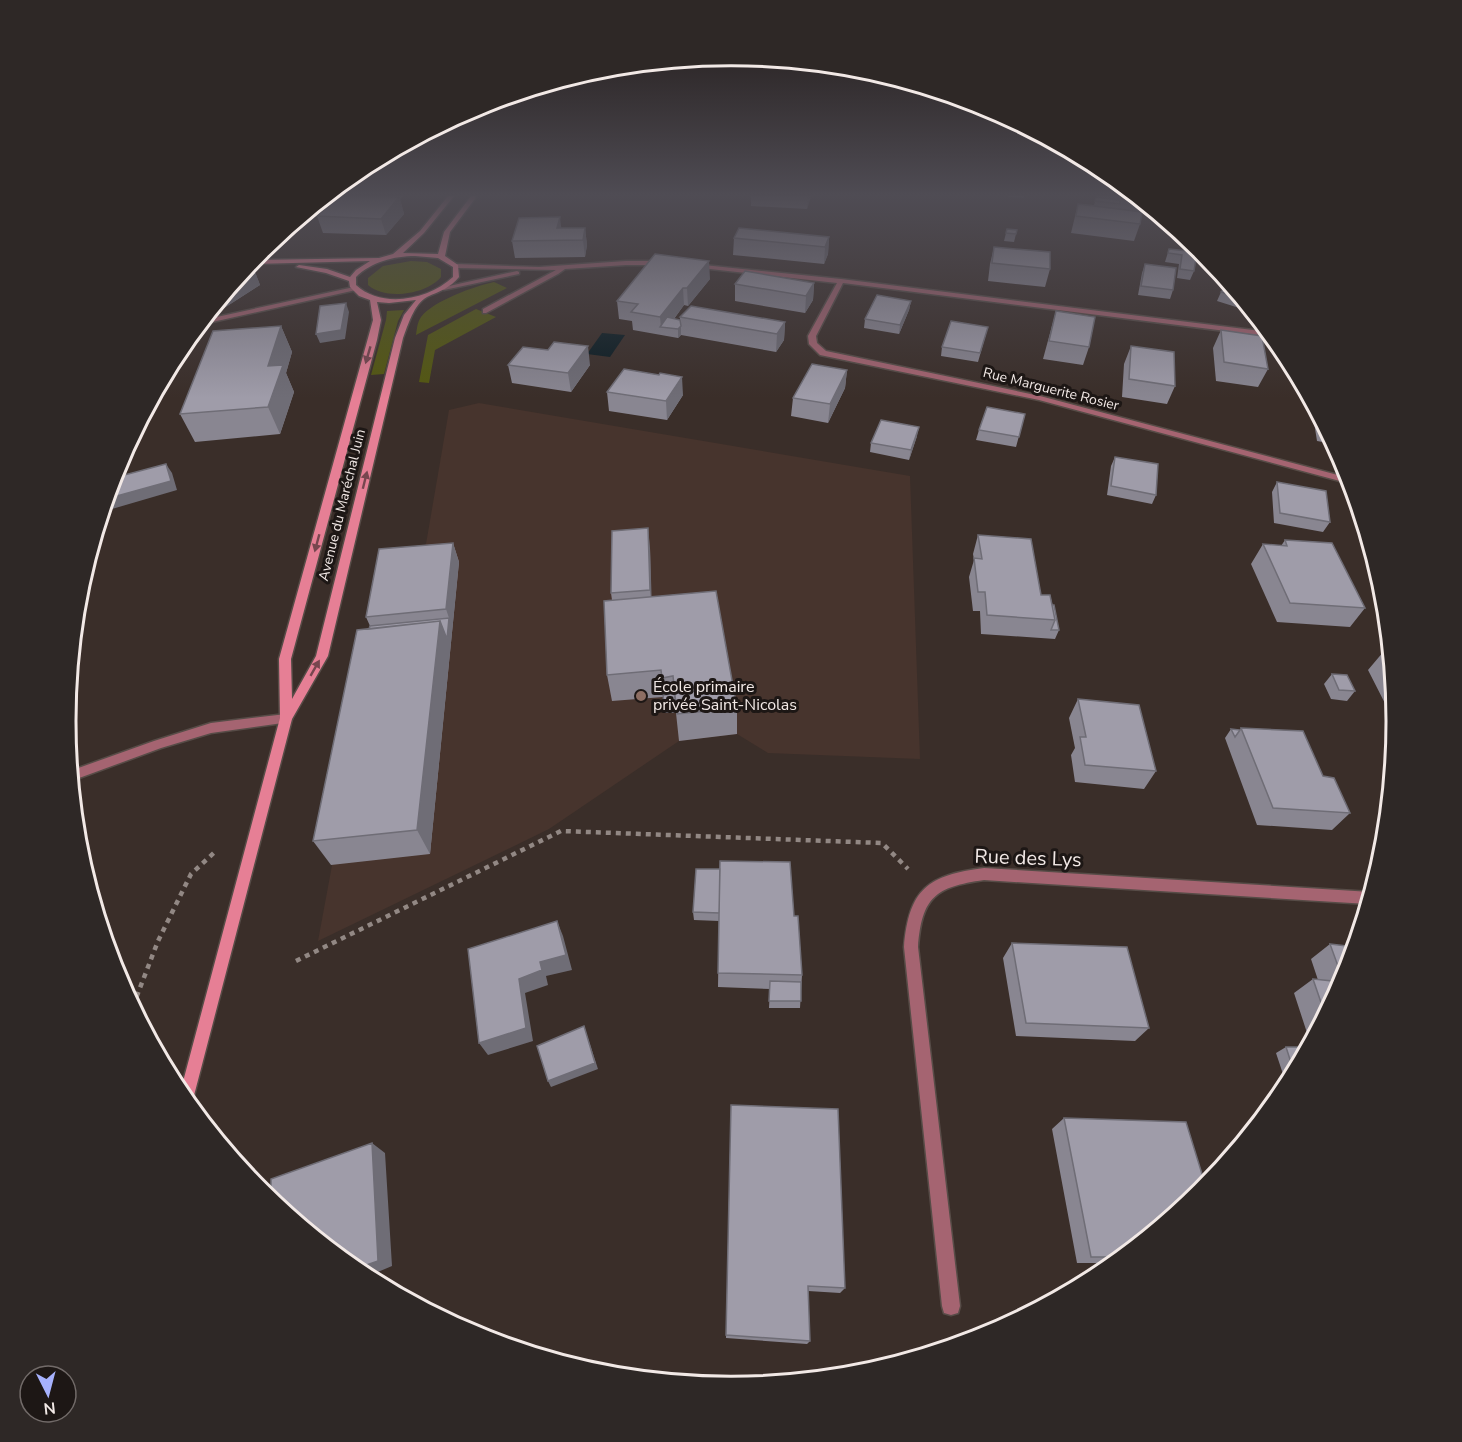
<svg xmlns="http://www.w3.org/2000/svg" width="1462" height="1442" font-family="'Nunito Sans',sans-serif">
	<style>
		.built { fill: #47342d }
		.green { fill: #545810 }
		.water { fill: #0b1c22 }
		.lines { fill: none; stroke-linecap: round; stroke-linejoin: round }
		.street-casing { stroke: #574c47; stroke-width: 3 }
		.secondary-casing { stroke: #574c47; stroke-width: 3 }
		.path { stroke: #928884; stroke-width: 4.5; stroke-dasharray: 5 5; stroke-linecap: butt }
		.street { fill: #a56471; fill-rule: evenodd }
		.secondary { fill: #e67f95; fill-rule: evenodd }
		.wall { fill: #898691 }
		.shaded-wall { fill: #6f6d76 }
		.building { fill: #9f9ca9; stroke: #6f6d76; stroke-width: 1.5 }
		.oneway { fill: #77464f }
		.education-dot { fill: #8d6e63; stroke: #1d1715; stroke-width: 2 }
		.labels { text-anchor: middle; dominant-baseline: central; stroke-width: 6; stroke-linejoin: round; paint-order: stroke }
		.far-street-label { font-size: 14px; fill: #f2e9e6; stroke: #1d1715 }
		.poi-label { font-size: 16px; fill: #f2e9e6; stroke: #1d1715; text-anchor: start }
		.near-street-label { font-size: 20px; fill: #f2e9e6; stroke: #1d1715 }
		.rim { fill: none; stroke: #f2e9e6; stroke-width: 3 }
	</style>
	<rect width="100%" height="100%" fill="#3a2e29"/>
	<path class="built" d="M479,403L910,476L920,759L768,753L737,734L679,741L549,829L318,941L387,568L426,544L449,410Z"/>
	<path class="green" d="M411,261L427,262L441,269V277C427,294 386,301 368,285V278L383,266Z
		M494,282L507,288L416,335C417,329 417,323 421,317C433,301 475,286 494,282Z
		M476,309L496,317L435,350L429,383L419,382L428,335Z
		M404,310L398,321L384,374L371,375L386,320L387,311Z"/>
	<path class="water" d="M602,333L625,335L610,357L587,354Z"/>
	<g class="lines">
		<g class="street-casing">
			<path id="street" d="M626,261H662L665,263L662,265H626L565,269L558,274L486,313H483V309L556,270L456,268L453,266L456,264L539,267Z
				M694,264L841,279L1269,332L1273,337L843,283L816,336L817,343L826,351L1040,396L1349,478L1351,484L1039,400L820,355L809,344L808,336L837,283L692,267L691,266Z
				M517,271L519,272V274L444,290L440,288Z
				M354,287L356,288V290L199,325L203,320Z
				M286,714L290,716L292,719L290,722L211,733L161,748L71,781L70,771L154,741L211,723Z
				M984,868L1371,892L1368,904L984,880C935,887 922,897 918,947L960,1306L958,1313L951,1315L944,1313L942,1306L904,947C909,889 928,875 984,868Z"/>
		</g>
		<g class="secondary-casing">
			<path id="secondary" d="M448,196H454L424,233L403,253L438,254L444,232L471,196H477L450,232L445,256L458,265L459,277C450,288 440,291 427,297C414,304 408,325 403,338L328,656L292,719L191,1107L180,1093L280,718L279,659L373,320L370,300L359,296L350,287L349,281L326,273L296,267L299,265L327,269L350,277L356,270L370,261L250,264L253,260L379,258L393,254L420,231ZM415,256L438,258L453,267V277C428,300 382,309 356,285V277C371,262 394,256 415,256ZM416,300L404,315L395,338L316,656L292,699L291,659L377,340L381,320L377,302L389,303Z"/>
		</g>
		<path class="path" d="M296,961L561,831L882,843L908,869
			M133,1006L158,941L191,874L217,850"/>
		<use href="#street" class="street"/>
		<use href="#secondary" class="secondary"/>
	</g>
	<path class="wall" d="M374,196H403L400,199L404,214L386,235L323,233L317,216Z
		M751,196H811L807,209L751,206Z
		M1005,196H1024L1023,198Z
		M1097,196H1135L1157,214L1142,212L1140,224L1134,241L1071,233L1078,204L1094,205Z
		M561,228H585L587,245L585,257L515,258L512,241Z
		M1017,230L1014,242L1004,241L1006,233Z
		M829,237L828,254L824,264L733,255L734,238Z
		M994,247L1050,269L1045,287L988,281L990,264Z
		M1169,249L1197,252L1194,271L1190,280L1177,278L1179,264L1165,262Z
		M1145,264L1173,290L1170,299L1138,295L1142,273Z
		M247,267H253L260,285L221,310L213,308Z
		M710,279L688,306L684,305L674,319L680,320V317L785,322L784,340L776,352L681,335L678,338L633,330L632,321L619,319L617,301Z
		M814,283L813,300L805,313L735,301V284Z
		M1229,284L1252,312L1217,301L1221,292Z
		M911,301L909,310L899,334L864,328L865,319Z
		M1056,311L1089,347L1083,365L1043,359Z
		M281,326L292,352L286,373L294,392L280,434L195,442L180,414Z
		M988,327L978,362L941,356L942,347Z
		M1221,330L1268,369L1258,387L1216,381L1213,348Z
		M1131,346L1175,386L1167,404L1122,397L1124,364Z
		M508,365H590L571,392L512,383Z
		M847,370L845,388L828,423L791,416L793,398Z
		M607,392L683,395L667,420L609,411Z
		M1311,403H1312L1334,444L1317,441Z
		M1025,414L1016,447L976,440L979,430Z
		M917,436L909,460L870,452L871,443Z
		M1115,457L1156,495L1152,504L1107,495L1111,466Z
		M1277,482L1330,522L1323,532L1274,523L1272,492Z
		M978,535L1041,595H1050L1059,630L1055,639L981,634L980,611H973L969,577L974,560L973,554Z
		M1285,540L1365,608L1350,627L1277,622L1251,564L1263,544L1281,546Z
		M453,543L459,562L430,854L331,865L313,841L369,629L370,626L366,617Z
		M650,548L651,597L737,708V734L679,741L676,713H665L663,697L612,701L607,675L612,600L611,593Z
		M1384,651L1390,652L1396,725L1368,670Z
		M1332,674L1355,691L1347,701L1331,699L1324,684Z
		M1078,699L1156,771L1144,789L1075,782L1071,755L1075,748L1069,718Z
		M1241,728L1350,813L1332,830L1257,825L1225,738L1231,729L1240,730Z
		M693,912L794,916L802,975L800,1008H769L770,989L718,987L719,921L694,920Z
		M1012,943L1149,1028L1135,1041L1016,1036L1003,958Z
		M1330,944L1346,976L1310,1042L1294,993L1313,979L1318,980L1311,959Z
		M1286,1047H1307L1287,1086L1276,1053Z
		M731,1105L845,1288L840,1293L808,1291L810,1341L807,1344L726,1338Z
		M1064,1118L1201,1192L1102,1273L1100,1263H1077L1052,1129Z"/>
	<path class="shaded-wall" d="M398,196H403L400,199L404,214L386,235L381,219L398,198Z
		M808,196H811L807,209Z
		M560,217L562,234L557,228Z
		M585,228L587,245L585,257L583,240Z
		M829,237L828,254L824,264L825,247Z
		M709,261L710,279L688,306L687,288Z
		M253,267L260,285L221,310L218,303L240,275Z
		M814,283L813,300L805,313L806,296Z
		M683,288L684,305L667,328L661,327L660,317Z
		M911,301L909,310L899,334L900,325Z
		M346,303L349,312L345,339L320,343L316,334Z
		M785,322L784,340L776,352L777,334Z
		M281,326L292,352L286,373L294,392L280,434L268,407V366Z
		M681,326V335L678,338V329Z
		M588,346L590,365L571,392L568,373Z
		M847,370L845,388L828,423L830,404Z
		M682,377L683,395L667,420L666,401Z
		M919,427L917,436L909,460L911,450Z
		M166,464L172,473L177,490L112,509L106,500V499Z
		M648,528L650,548L652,609L650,590Z
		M453,543L459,562L430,854L417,830L440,621L449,618L446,609Z
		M557,921L563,936L572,970L546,976L548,985L525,993L533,1041L488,1055L479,1043L519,979L540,962Z
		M584,1026L598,1069L551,1087L548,1081Z
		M372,1143L385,1153L392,1266L366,1277L355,1269Z"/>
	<path class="building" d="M338,196H367L399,197L381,219L317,216Z
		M1096,197L1120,200V204L1095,201Z
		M1078,204L1142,212L1140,224L1076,216Z
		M560,217L557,228H585L583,240L512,241L519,218Z
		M739,228L829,237L825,247L734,238Z
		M1007,229L1017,230L1016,234L1006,233Z
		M994,247L1050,252V269L992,263Z
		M1169,249L1197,252L1194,271L1180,269L1182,255L1168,253Z
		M655,254L709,261L687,288H683L660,317L631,312L638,304L617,301Z
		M1145,264L1176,268L1173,290L1141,286Z
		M247,267H253L240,275Z
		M745,271L814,283L806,296L735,284Z
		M1229,284L1241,298L1221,292Z
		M877,295L911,301L900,325L865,319Z
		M346,303L341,330L316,334L320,306Z
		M691,306L785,322L777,334L680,317Z
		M1056,311L1095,317L1089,347L1049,341Z
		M667,317L680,320L681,326L678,329L660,327Z
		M951,321L988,327L980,353L942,347Z
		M281,326L268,366L283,365L268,407L180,414L213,331Z
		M1221,330L1262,336L1268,369L1224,362Z
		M554,342L588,346L568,373L508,365L523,347L548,350Z
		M1131,346L1174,352L1175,386L1129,379Z
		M812,364L847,370L830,404L793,398Z
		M624,369L659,375L660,373L682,377L666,401L607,392Z
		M987,407L1025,414L1019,437L979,430Z
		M881,420L919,427L911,450L871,443Z
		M1115,457L1158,464L1156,495L1111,486Z
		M166,464L171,481L106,499L113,478Z
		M1277,482L1326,491L1330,522L1280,513Z
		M648,528L650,590L611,593L612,531Z
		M978,535L1031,539L1041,595H1050L1055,620L987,615L985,592H978L974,558L982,559Z
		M1285,540L1332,543L1365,608L1290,603L1263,544L1287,546Z
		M453,543L446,609L366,617L379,549Z
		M716,591L737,708L677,714L673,676L662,678L661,670L607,675L604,601Z
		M1052,605H1054L1059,630H1051L1055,620Z
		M449,618L447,639L440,621L369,629L370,626Z
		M440,621L417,830L313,841L357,630Z
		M1384,651L1390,652L1391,665Z
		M1332,674L1347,675L1355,691L1339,690Z
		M674,694L676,703L664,704L663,695Z
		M1078,699L1139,705L1156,771L1085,765L1080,737H1086Z
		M1241,728L1303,731L1323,776L1334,778L1350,813L1273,808Z
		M1231,729L1240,730L1235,737Z
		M720,861L790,862L794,916H798L802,975L718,973Z
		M696,869H720L719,913L693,912Z
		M557,921L566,955L540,962L542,970L519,979L526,1028L479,1043L468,949Z
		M1012,943L1127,947L1149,1028L1026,1023Z
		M1330,944L1355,947L1346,976L1343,980Z
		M1313,979L1342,982L1325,1014Z
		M770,981L801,982V1001H769Z
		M584,1026L595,1063L548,1081L537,1046Z
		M1286,1047H1307L1294,1072Z
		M731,1105L838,1109L845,1288L808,1286L810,1341L726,1335Z
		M1064,1118L1186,1122L1206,1187L1201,1192L1116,1262L1115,1257H1091Z
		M372,1143L378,1261L355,1269L271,1200V1179Z"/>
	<defs><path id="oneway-solid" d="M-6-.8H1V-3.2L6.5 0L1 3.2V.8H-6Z" transform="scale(1.5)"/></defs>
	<g class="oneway">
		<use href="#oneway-solid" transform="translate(368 355) rotate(106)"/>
		<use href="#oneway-solid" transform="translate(365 480) rotate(-76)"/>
		<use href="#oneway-solid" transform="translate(317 543) rotate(105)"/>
		<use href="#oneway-solid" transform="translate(315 668) rotate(-60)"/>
	</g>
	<linearGradient id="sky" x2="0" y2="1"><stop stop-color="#201917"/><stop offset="0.49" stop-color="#4f4c54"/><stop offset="1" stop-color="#4f4c54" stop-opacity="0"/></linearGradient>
	<rect width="1462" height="398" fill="url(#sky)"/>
	<circle class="education-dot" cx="641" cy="696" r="6"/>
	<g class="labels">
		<g class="far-street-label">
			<text transform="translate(1051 389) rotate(14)">Rue Marguerite Rosier</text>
			<text transform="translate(342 505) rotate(-76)">Avenue du Maréchal Juin</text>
		</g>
		<g class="poi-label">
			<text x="653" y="687">École primaire<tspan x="653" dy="18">privée Saint-Nicolas</tspan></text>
		</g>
		<g class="near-street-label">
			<text transform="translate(1028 858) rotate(2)">Rue des Lys</text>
		</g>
	</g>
	<path d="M0 0H1462V1442H0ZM76 721a655 655 0 1 1 1310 0a655 655 0 1 1-1310 0Z" fill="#2e2826" fill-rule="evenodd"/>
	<path class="rim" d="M76 721a655 655 0 1 1 1310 0a655 655 0 1 1-1310 0Z"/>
	<g transform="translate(48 1394) rotate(174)"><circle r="28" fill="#1d1715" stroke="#726b69" stroke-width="1.5"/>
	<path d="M0-4.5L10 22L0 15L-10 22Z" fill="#a6b1fc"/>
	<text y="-9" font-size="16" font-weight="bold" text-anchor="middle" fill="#f2e9e6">N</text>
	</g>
</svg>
